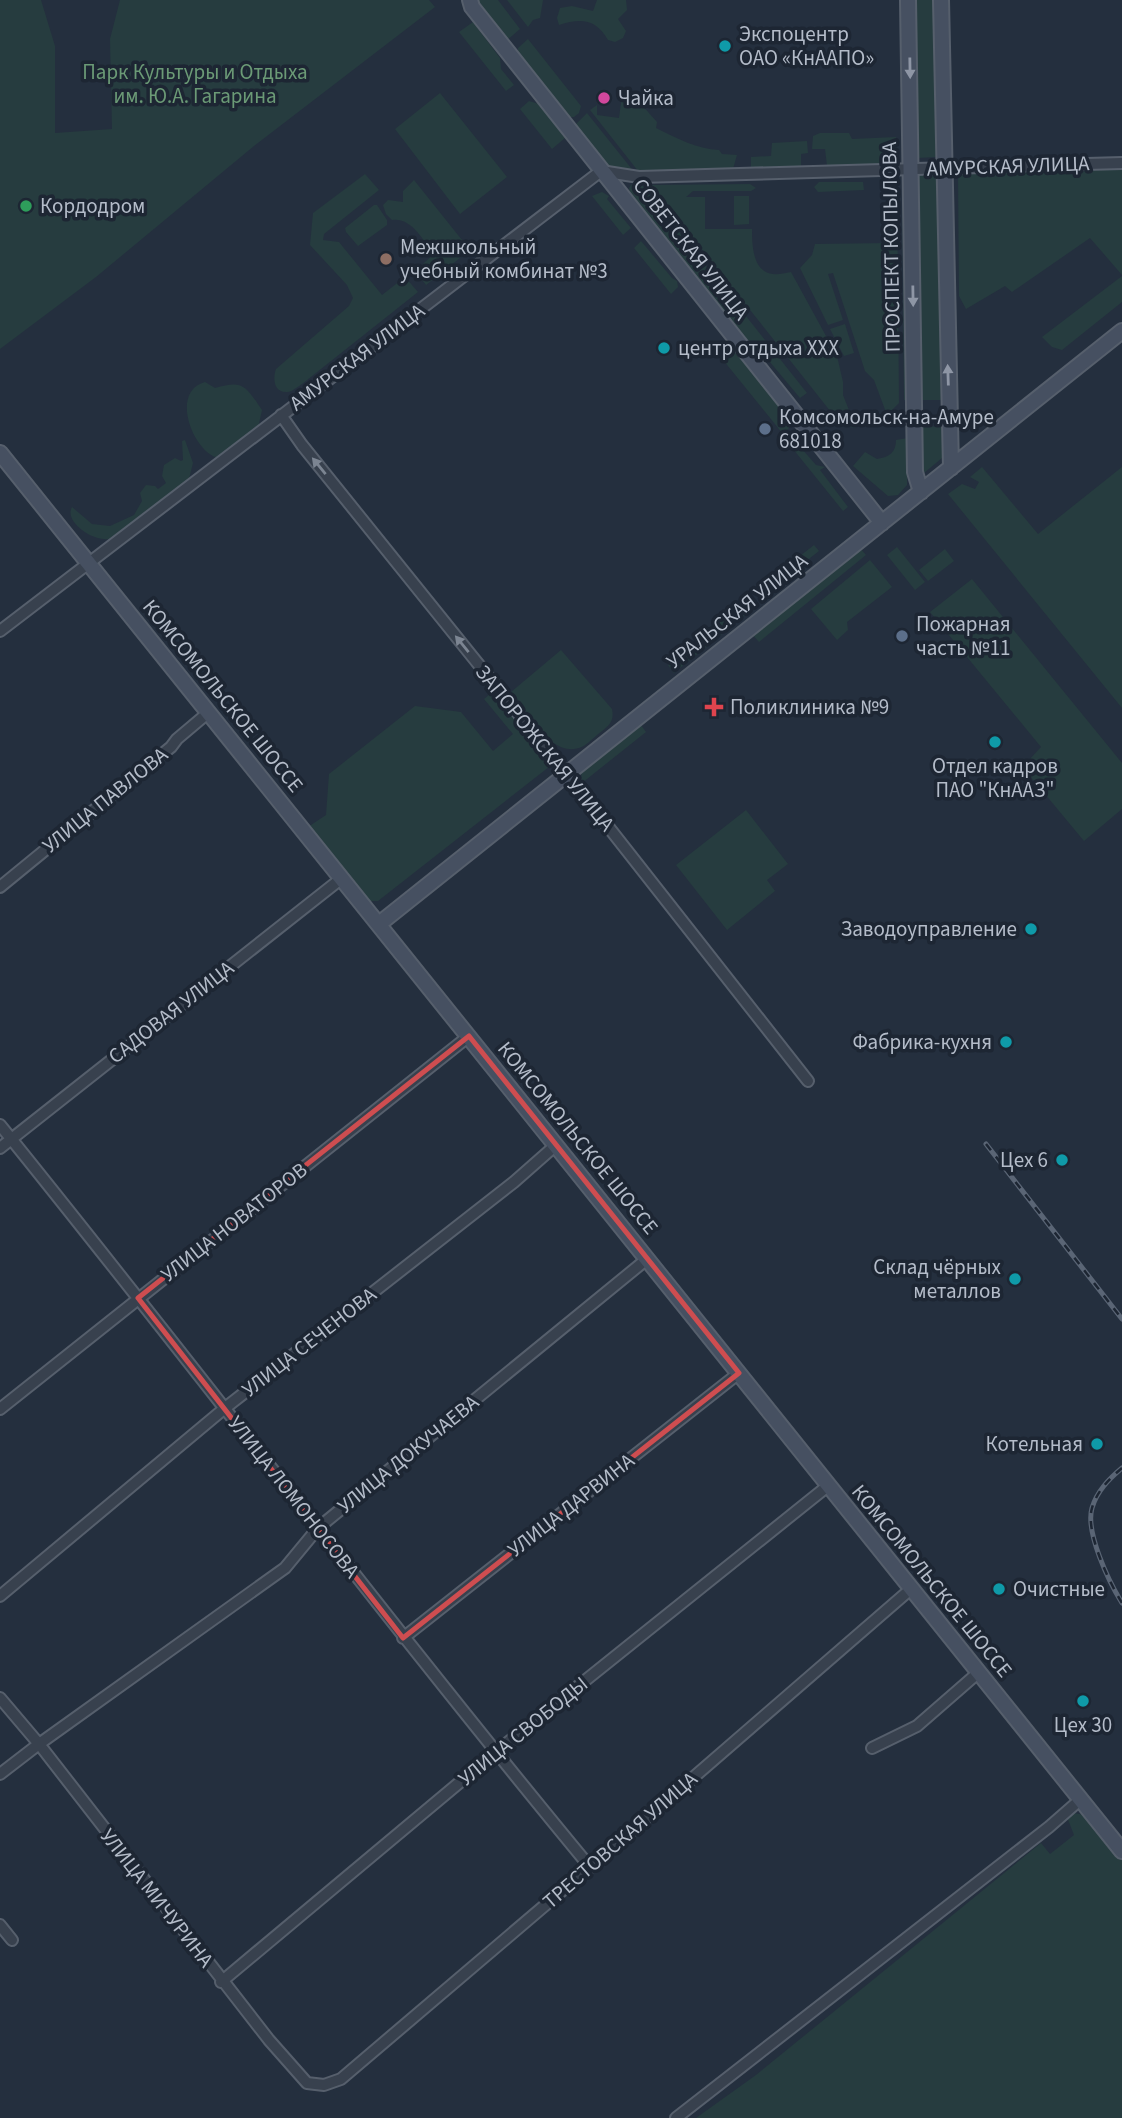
<svg xmlns="http://www.w3.org/2000/svg" width="1122" height="2118" font-family="'Source Sans 3',sans-serif">
	<style>
		.green { fill: #263c3f }
		.lines { fill: none; stroke-linecap: round; stroke-linejoin: round }
		.street-casing { stroke: #565f6c; stroke-width: 14 }
		.secondary-casing { stroke: #565f6c; stroke-width: 18 }
		.street { stroke: #38414e; stroke-width: 10 }
		.secondary { stroke: #465061; stroke-width: 14 }
		.rail-casing { stroke: #5a6575; stroke-width: 5 }
		.rail { stroke: #1d2633; stroke-width: 2.5; stroke-dasharray: 8; stroke-linecap: butt }
		.oneway { fill: #8e96a5 }
		.oneway2 { fill: #7c8592 }
		.marked { fill: none; stroke: #ce4d50; stroke-width: 5; stroke-linejoin: round }
		.culture-dot { fill: #0f9aa8; stroke: #1d2633; stroke-width: 2.5 }
		.hotel-dot { fill: #d1479c; stroke: #1d2633; stroke-width: 2.5 }
		.leisure-dot { fill: #2e9e5b; stroke: #1d2633; stroke-width: 2.5 }
		.education-dot { fill: #8d6e63; stroke: #1d2633; stroke-width: 2.5 }
		.service-dot { fill: #5c6f8a; stroke: #1d2633; stroke-width: 2.5 }
		.health-dot { fill: #e0444e; stroke: #1d2633; stroke-width: 2.5 }
		.labels { text-anchor: middle; dominant-baseline: central; stroke-width: 7; stroke-linejoin: round; paint-order: stroke }
		.poi-label { font-size: 21px; fill: #b4bcc9; stroke: #1d2633; text-anchor: start }
		.park-label { font-size: 21px; fill: #6b9a76; stroke: #1d2633 }
		.street-label { font-size: 21px; fill: #b4bcc9; stroke: #1d2633 }
	</style>
	<rect width="100%" height="100%" fill="#242f3e"/>
	<path class="green" d="M0,0H41L55,46V133L112,129L110,39L120,0H429L435,7L254,146L96,277L0,349Z
		M477,0H498L520,29L507,40L481,10Z
		M507,0H543L540,18L533,20L528,27Z
		M597,0H626L627,10L618,19L626,31L623,38L615,42L608,40C596,19 581,18 559,25L557,18L560,8L572,6L593,11Z
		M914,0H935L937,157L917,158Z
		M473,22L500,58L501,69L514,85L506,91L459,32Z
		M528,39L581,106L579,113L574,117H567L518,55V48Z
		M440,93L507,177L460,214L395,129Z
		M622,95C636,96 648,112 657,122L656,128C676,138 697,149 719,150L722,154L737,155L733,169L638,171L590,110L597,105V115L619,118Z
		M529,101L539,104L565,138L552,149L520,109Z
		M587,113L631,168L629,171L607,167L575,128L577,123Z
		M820,133H849L852,139L896,137V165L827,166L825,149H812L813,136Z
		M807,141L808,153L801,154V167H751V157L771,156L772,143Z
		M1122,166V275L1090,238L1012,292L1005,286L966,309L959,296L958,171Z
		M365,174L379,190L324,234L323,240L339,242L382,295L405,277L418,292L302,384C297,387 291,393 286,392C273,392 273,377 276,369L349,306L353,298L347,285L310,245L313,213Z
		M918,174H939L942,400H920Z
		M902,175L906,180L908,400H904Z
		M885,176H897L899,403L887,415L874,380L865,371L833,273L828,274L843,320L828,325L800,268L812,255L815,244L891,243L890,189L885,188Z
		M414,180L470,250L426,285L415,271L434,254C423,241 412,217 392,220L386,214L383,205L388,200L403,202V191Z
		M819,182H863L864,190L818,192L814,187Z
		M632,184L642,185L807,393L800,398L770,362L757,352L630,193L629,188Z
		M750,184L756,188L751,191H693L686,197H705V229H752C752,243 752,272 773,274C778,275 785,273 791,272L837,356L843,382V395L856,428L842,426L651,185Z
		M602,192L609,196L607,199L631,228L623,235L592,196Z
		M734,196H749V224L734,225Z
		M374,205H377L387,220V225L358,246L346,232L345,228Z
		M641,241L672,278L677,281L678,287L671,294L634,248Z
		M1122,276V302L1062,350L1052,347L1042,337Z
		M845,324L854,353L844,356L830,329Z
		M725,344L731,346L789,419V428L783,434L715,350Z
		M205,382L215,388C244,379 246,387 262,410L258,428L220,458C195,456 168,392 205,382Z
		M942,426V458L924,473L921,469V427Z
		M795,438L804,441L802,449L816,465L825,467L820,470L848,507L843,511L789,444Z
		M908,438L907,485L898,495L888,496L853,466L865,452L877,459C890,457 896,452 896,440Z
		M185,440L193,463L189,479L116,538C112,538 108,540 104,539C90,539 64,521 72,507L92,524L110,526L134,515L142,501L140,493L146,485L155,486L158,489L166,483L162,476L164,465L175,458L181,461L183,460L182,441Z
		M982,467L1038,534L1122,467V708L948,494L962,484L975,489L979,482L970,477Z
		M814,545L819,551L805,562V566L770,594L763,585Z
		M858,546L866,555L759,642L751,633Z
		M897,547L925,582L915,590L887,555Z
		M945,549L954,561L928,581L919,570Z
		M870,560L892,587L847,622L848,630L837,640L811,609Z
		M972,579L1122,763V809L1084,841L1030,776L1029,760L1041,747L930,612Z
		M747,599L754,608L674,673L668,665Z
		M561,650L612,709C615,723 607,727 597,735C592,739 586,746 579,748C550,757 526,711 511,692Z
		M495,690L554,763L378,901H366L308,827L326,815L329,774L415,706L461,712L493,751L513,734L484,699Z
		M638,721L646,732L582,783L581,771Z
		M746,810L788,864L767,880L775,891L727,930L676,865Z
		M1073,1813L1086,1815L1122,1860V2118H696L756,2075L1041,1843L1050,1854L1074,1835L1067,1817Z"/>
	<g class="lines">
		<g class="street-casing">
			<path id="street" d="M281,415L302,445L566,773L808,1081
				M0,631L601,171L639,177L1122,163
				M0,887L171,747L177,739L209,712
				M0,1125C199,1371 389,1624 590,1867
				M0,1148L342,878
				M0,1409L469,1036
				M0,1596L225,1408L514,1182L556,1145
				M403,1638L739,1373
				M0,1698L39,1744L269,2040L307,2083L324,2085L341,2079L590,1867L912,1588
				M872,1748L917,1726L979,1672
				M0,1774L39,1744L285,1568L318,1528L647,1259
				M0,1925L12,1940
				M221,1982L496,1752L829,1485
				M676,2118L1049,1827L1081,1799"/>
		</g>
		<g class="secondary-casing">
			<path id="secondary" d="M470,0L472,7L882,523
				M908,0L915,472L921,492
				M941,0L951,468
				M0,453L1122,1851
				M379,924L1122,331"/>
		</g>
		<use href="#street" class="street"/>
		<use href="#secondary" class="secondary"/>
		<g class="rail-casing">
			<path id="rail" d="M986,1144L1122,1319
				M1122,1468C1109,1479 1097,1491 1092,1508C1085,1532 1109,1582 1122,1603"/>
		</g>
		<use href="#rail" class="rail"/>
	</g>
	<defs><path id="oneway-solid" d="M-6-.8H1V-3.2L6.5 0L1 3.2V.8H-6Z" transform="scale(1.75)"/></defs>
	<g class="oneway">
		<use href="#oneway-solid" transform="translate(910 68) rotate(89)"/>
		<use href="#oneway-solid" transform="translate(913 296) rotate(89)"/>
		<use href="#oneway-solid" transform="translate(948 375) rotate(-92)"/>
	</g>
	<g class="oneway2">
		<use href="#oneway-solid" transform="translate(319 466) rotate(-129)"/>
		<use href="#oneway-solid" transform="translate(462 644) rotate(-129)"/>
	</g>
	<path class="marked" d="M469,1036L739,1373L403,1638L138,1298Z"/>
	<g class="culture-dot">
		<circle cx="725" cy="46" r="7"/>
		<circle cx="664" cy="348" r="7"/>
		<circle cx="995" cy="742" r="7"/>
		<circle cx="1031" cy="929" r="7"/>
		<circle cx="1006" cy="1042" r="7"/>
		<circle cx="1062" cy="1160" r="7"/>
		<circle cx="1015" cy="1279" r="7"/>
		<circle cx="1097" cy="1444" r="7"/>
		<circle cx="999" cy="1589" r="7"/>
		<circle cx="1083" cy="1701" r="7"/>
	</g>
	<circle class="hotel-dot" cx="604" cy="98" r="7"/>
	<circle class="leisure-dot" cx="26" cy="206" r="7"/>
	<circle class="education-dot" cx="386" cy="259" r="7"/>
	<g class="service-dot">
		<circle cx="765" cy="429" r="7"/>
		<circle cx="902" cy="636" r="7"/>
	</g>
	<path class="health-dot" d="M710.5 696.5h7v7h7v7h-7v7h-7v-7h-7v-7h7z"/>
	<g class="labels">
		<g class="poi-label">
			<text x="739" y="34">Экспоцентр<tspan x="739" dy="24">ОАО «КнААПО»</tspan></text>
			<text x="618" y="98">Чайка</text>
			<text x="40" y="206">Кордодром</text>
			<text x="400" y="247">Межшкольный<tspan x="400" dy="24">учебный комбинат №3</tspan></text>
			<text x="678" y="348">центр отдыха ХХХ</text>
			<text x="779" y="417">Комсомольск-на-Амуре<tspan x="779" dy="24">681018</tspan></text>
			<text x="916" y="624">Пожарная<tspan x="916" dy="24">часть №11</tspan></text>
			<text x="730" y="707">Поликлиника №9</text>
			<text x="995" y="766" text-anchor="middle">Отдел кадров<tspan x="995" dy="24">ПАО "КнААЗ"</tspan></text>
			<text x="1017" y="929" text-anchor="end">Заводоуправление</text>
			<text x="992" y="1042" text-anchor="end">Фабрика-кухня</text>
			<text x="1048" y="1160" text-anchor="end">Цех 6</text>
			<text x="1001" y="1267" text-anchor="end">Склад чёрных<tspan x="1001" dy="24">металлов</tspan></text>
			<text x="1083" y="1444" text-anchor="end">Котельная</text>
			<text x="1013" y="1589">Очистные</text>
			<text x="1083" y="1725" text-anchor="middle">Цех 30</text>
		</g>
		<g class="park-label">
			<text x="195" y="72">Парк Культуры и Отдыха<tspan x="195" dy="24">им. Ю.А. Гагарина</tspan></text>
		</g>
		<g class="street-label">
			<text transform="translate(1008 166) rotate(-2)">АМУРСКАЯ УЛИЦА</text>
			<text transform="translate(891 247) rotate(-91)">ПРОСПЕКТ КОПЫЛОВА</text>
			<text transform="translate(691 249) rotate(52)">СОВЕТСКАЯ УЛИЦА</text>
			<text transform="translate(357 357) rotate(-37)">АМУРСКАЯ УЛИЦА</text>
			<text transform="translate(737 611) rotate(-38)">УРАЛЬСКАЯ УЛИЦА</text>
			<text transform="translate(223 696) rotate(51)">КОМСОМОЛЬСКОЕ ШОССЕ</text>
			<text transform="translate(545 748) rotate(51)">ЗАПОРОЖСКАЯ УЛИЦА</text>
			<text transform="translate(105 800) rotate(-39)">УЛИЦА ПАВЛОВА</text>
			<text transform="translate(171 1012) rotate(-38)">САДОВАЯ УЛИЦА</text>
			<text transform="translate(578 1138) rotate(51)">КОМСОМОЛЬСКОЕ ШОССЕ</text>
			<text transform="translate(234 1222) rotate(-38)">УЛИЦА НОВАТОРОВ</text>
			<text transform="translate(309 1342) rotate(-38)">УЛИЦА СЕЧЕНОВА</text>
			<text transform="translate(408 1454) rotate(-39)">УЛИЦА ДОКУЧАЕВА</text>
			<text transform="translate(294 1497) rotate(52)">УЛИЦА ЛОМОНОСОВА</text>
			<text transform="translate(571 1505) rotate(-38)">УЛИЦА ДАРВИНА</text>
			<text transform="translate(932 1581) rotate(51)">КОМСОМОЛЬСКОЕ ШОССЕ</text>
			<text transform="translate(523 1731) rotate(-39)">УЛИЦА СВОБОДЫ</text>
			<text transform="translate(620 1840) rotate(-41)">ТРЕСТОВСКАЯ УЛИЦА</text>
			<text transform="translate(157 1898) rotate(52)">УЛИЦА МИЧУРИНА</text>
		</g>
	</g>
</svg>
